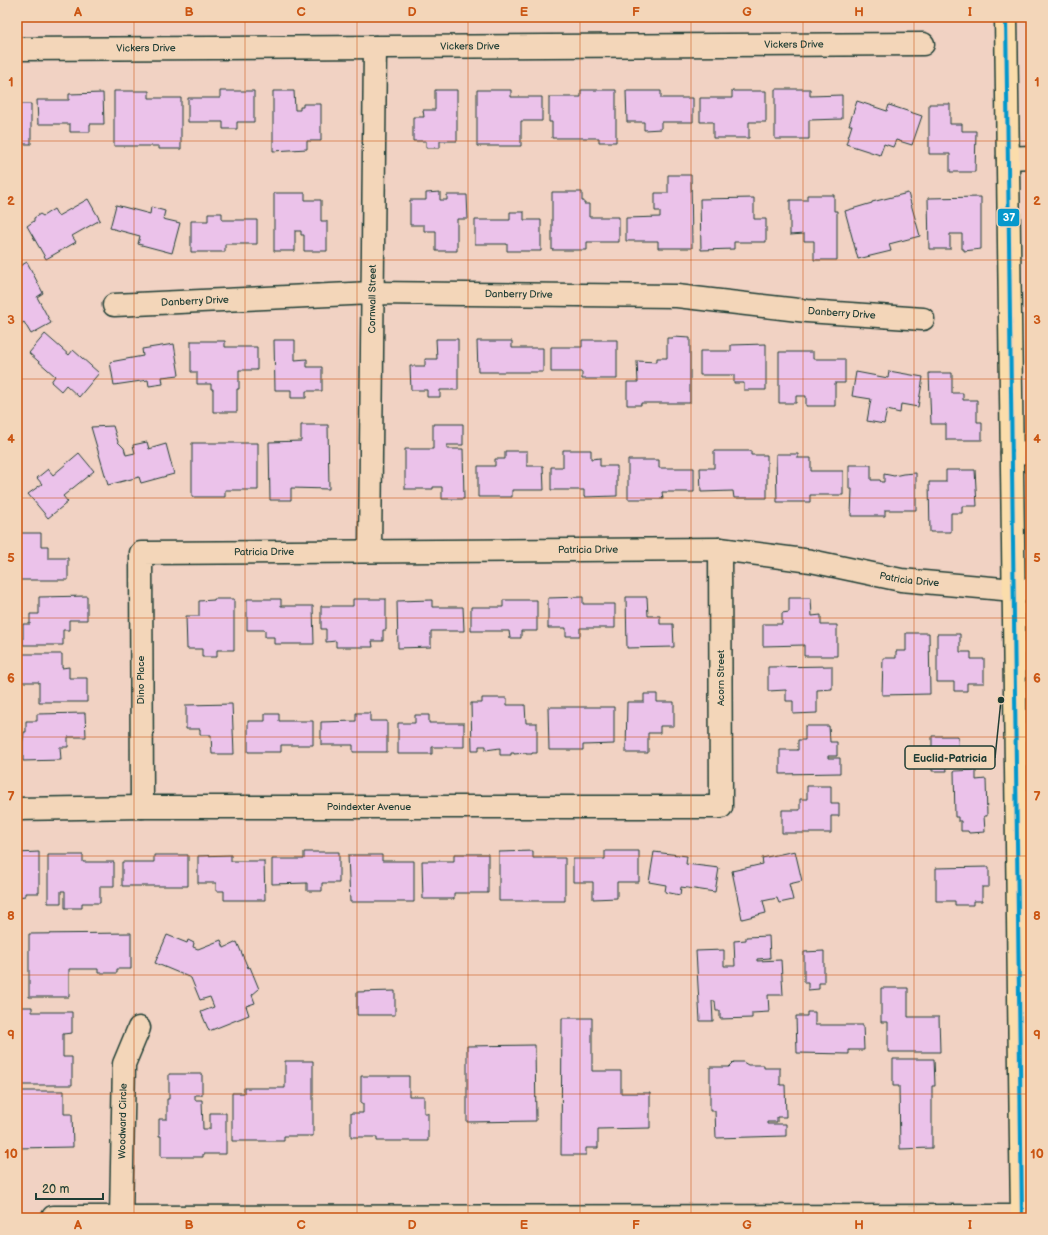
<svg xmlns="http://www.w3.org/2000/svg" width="1048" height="1235" font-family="'Balsamiq Sans',sans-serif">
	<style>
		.building { fill: #ebc2ea; stroke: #1f3d34 }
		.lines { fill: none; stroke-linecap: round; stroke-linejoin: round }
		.street-casing { stroke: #1f3d34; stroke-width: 25 }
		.primary-casing { stroke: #1f3d34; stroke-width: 25 }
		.street { stroke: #f3d6b9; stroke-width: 22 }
		.primary { stroke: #fbddab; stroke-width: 22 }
		.bus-1-casing { stroke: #f3d6b9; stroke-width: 7 }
		.bus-1 { stroke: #0698cc; stroke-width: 4 }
		.grid { fill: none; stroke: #ca5512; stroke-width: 1; stroke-opacity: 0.55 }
		.labels { text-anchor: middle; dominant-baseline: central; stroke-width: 3; stroke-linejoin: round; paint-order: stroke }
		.street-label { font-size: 10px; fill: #1f3d34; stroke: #f3d6b9 }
		.leader { fill: none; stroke: #1f3d34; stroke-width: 1.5 }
		.callout-dot { fill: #1f3d34; stroke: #f3d6b9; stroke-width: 1.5 }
		.callout { fill: #f3d6b9; stroke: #1f3d34; stroke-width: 1.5 }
		.callout-label { font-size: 11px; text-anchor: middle; font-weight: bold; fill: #1f3d34 }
		.line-badge { stroke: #f3d6b9; stroke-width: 1.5 }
		.badge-label { font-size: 11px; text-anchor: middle; font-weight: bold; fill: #fff }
		.neatline { fill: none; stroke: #ca5512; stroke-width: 1.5 }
		.grid-label { font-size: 13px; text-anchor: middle; font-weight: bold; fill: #ca5512 }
	</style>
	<rect width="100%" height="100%" fill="#f1d2c3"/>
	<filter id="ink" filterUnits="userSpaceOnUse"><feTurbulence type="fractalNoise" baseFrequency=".025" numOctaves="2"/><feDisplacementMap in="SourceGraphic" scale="8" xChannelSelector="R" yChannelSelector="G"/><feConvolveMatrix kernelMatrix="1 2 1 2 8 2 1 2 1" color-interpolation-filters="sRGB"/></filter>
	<g filter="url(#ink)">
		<path class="building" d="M775,89H810V96L842,95V119L809,120V139H775Z
			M435,90H457V141H440V148H426V141H413V117H424L423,110H435Z
			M477,90H511V97H542V121H521V146H477Z
			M581,90H616V142H599V138H552V122H549V97H581Z
			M114,91H149V98H181V149H159V146H114Z
			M220,91H254V122H237V129H223V122H188V98H220Z
			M273,91H294L295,110H300V107H303V104H321V141H307V149L273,151Z
			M626,91H661V98H693V122H661V129L644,130V122H627Z
			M732,91H766V122H749V138H713V122H700V98H732Z
			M103,93L104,124H90V132H70V124H38L37,100H69V94Z
			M857,101L887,111L889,105L922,116L912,145L896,140L893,147L884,144L880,155L846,144L852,125H849Z
			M17,104H31V144H17Z
			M929,104H950V124H962V131H976L975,172H950V154H929Z
			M668,175H691L692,248H658V241H626V218L660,217V211H655V193H668Z
			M440,192V200H447V195H467L468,219H457V251H436V231H424V225H410V200H426V193Z
			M552,192H582V201H584V204H589V217H619V242H587V250H552Z
			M274,193H305V200H321V221H327V251H304V235H301V231H295V251H274Z
			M908,193L920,236L889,244L891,251L858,259L845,211L872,203V202Z
			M807,195H834V211H837V260H814V241H804V234L790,235V200H807Z
			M981,197V249L964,251V249H962V234H950V249H929L928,198Z
			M754,198V219H766V242H734V249L701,250L700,199Z
			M88,199L100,220L72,236L76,242L46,259L27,226L34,221V218L40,214L43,216L54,209L58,216Z
			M116,205L150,214L151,207L165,211L163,219L180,223L172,253L138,244L140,236L110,228Z
			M510,212H524V220H541V251H507V244H475V220H510Z
			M208,213H222V220H257V244H225V252H191V221H208Z
			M27,262L43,293L37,297L51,323L31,334L24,322L17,326V268Z
			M45,334L69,355L73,350L99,373L79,397L66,385L61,391L51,382L55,376L29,353Z
			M673,337L690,338V403H641V405H627V382H638L637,361L657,362V358H667V338H673Z
			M436,339H458V390H440V397H427V390H411L410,366H425V359H437Z
			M274,340H295V360L307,359V367H322V391H306V398H291V390H275Z
			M582,340H617V379H582V372H551V347H582Z
			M191,341H225V347H257V370H239V389H237V412H213V389H211V384H197V372H191Z
			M477,341H512V348H543V372H478Z
			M174,344L179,375L162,377L163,384L149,386L148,380L114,385L110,362L143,356L142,349Z
			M766,344V390H744V383H734V375H700V351H731V345Z
			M779,352H813V359H845V383H835V406H806V396H796V403H779Z
			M889,371L923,377L918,407L901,404L900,413L887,410L884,424L867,421L871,399L852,396L856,372L888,378Z
			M929,373H952V393H963V400H977V422H982V440H946V424H931Z
			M433,424H463V445H447V449H463L464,499H442V487H433V489H405V449H433Z
			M301,425H328L329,489L291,488V500H270L269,442L301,441Z
			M113,426L118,442L124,448L126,455L135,453L133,445L147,442L149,449L166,444L174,474L141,483L139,477L108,485L91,427Z
			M192,443H258V490H225V497H192Z
			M563,450H591V459L600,458V466H617V496L584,497V490H551V467H563Z
			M505,451H527V466H543L544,490H512V497H478V466H495V459H505Z
			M714,451H751V455H767V498H734L733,491L701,492L700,468H714Z
			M79,453L94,471L63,496L68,502L48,518L28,494L42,484L37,478L48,469L53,475Z
			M776,454H798V458H811V471H843V495H810V502H777Z
			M628,460H659V468H694V492H662L663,499H628Z
			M849,465H871V480H880L881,482H884V474L894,476L903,474L916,473V510H885V516H851L852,489H849Z
			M946,470H975L977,506H962V513H951V532H930L929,482H946Z
			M17,529H18V533H41V546H48V558H68V580H17Z
			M87,596V620H69V630H63V645H23V624H30V614H39V597Z
			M583,597V604H615V628H580V636H566V628H548V598Z
			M626,597H647L648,616H660V624H673L674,647L627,648Z
			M789,598H811L812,616L821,615V625H837V656H804V645L763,646V624H782V613L789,612Z
			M214,599H234V650H217V657H202V649H187L186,616H199V601L214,600Z
			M247,599H281V606H313L314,644H274V637H265V630H247Z
			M353,599H386V630H383V641H372L373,647H336V641L326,642V629H321V606H353Z
			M432,600V607H463L464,631H431V647L398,648L397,601Z
			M503,600H537V631H521V638H510L509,631H471V607H503Z
			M906,633H929L930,694L882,695L883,658H896V651H906Z
			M937,634H960V652H971V659H984V683H967V691H954V682H937Z
			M17,654H62V668L69,667V678H87V702H39V682H17Z
			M832,666V689L817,690V713L793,714V701H786V690L768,691V667Z
			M644,694H657V702H674V726H660V733H648V753H626L627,702H644Z
			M482,698H507V705H525L526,723H537V753H532V754H526V753L514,754V753H511V755H500V748L486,750V746H479V750H472L471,703H482Z
			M232,704L234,754H212L211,735H200V729H186V705Z
			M548,707H614V744L583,745V750H549Z
			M85,713L86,737H68V747H60L61,760L23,761V742L24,732H26V721H37V714Z
			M356,713H370V721H387V752H353V745H321V722L356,721Z
			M265,714H279V721H313V745H281V752H248V721H265Z
			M415,715H429V723H464V747H432V754H398V723H415Z
			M805,726H829L830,742H837V756H828V758H840V773L780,774V750H798V740H805Z
			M932,736H958L959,763H946L947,771H932V763H917V747H932Z
			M976,770V780L986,779L987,816H984L985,832L969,833L968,831H961V821H958V817H955L954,771Z
			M807,786H831V803H839V816H831V833H782V810H800V799H807Z
			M533,851V858H565V901H499V852Z
			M605,851H639V882H617V898L593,899V882H573V859H605Z
			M795,851L802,881L789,884L793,900L779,903L777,898L763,901L766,913L742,919L732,871L763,864L762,858Z
			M39,852V893H25V896L17,897V853Z
			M304,852H339V883H322V891H307V883L272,884V859H304Z
			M654,852L687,856L686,864L719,868L715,892L681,887L680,895L665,892L666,885L649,882Z
			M454,854H488V893H454V899H423L422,861H454Z
			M48,855H83V862H114V886H100V903H82V908H65V891H61V903H48Z
			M154,855H188V886H122V862H154Z
			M231,855V861H264L265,900H224V891H216V883H198V856Z
			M348,855H382V861H414V902H350Z
			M989,867V887H982V901H973V905H955V901H936V868Z
			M131,933V969H117V973H98V969H69V997H29V934Z
			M167,935L187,943L188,940L194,943L193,947L198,949L221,940L224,948L237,942L248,968L250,967L259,989L252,995L255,1003L246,1006L249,1015L209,1031L201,1012L214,1007L210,997L200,1000L191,978L155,963Z
			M769,936L770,958L757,959V961L781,960L783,995H768L769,1012L752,1013V1018L720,1019V1011H716L715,1001H712L713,1021H700L696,951L724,950V966H735L734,941L746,940V937Z
			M824,951V983H819V989L808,990V983H804V952Z
			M881,988H908V1017H939L940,1052H888V1022H881Z
			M395,991V1015H357V992Z
			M17,1007H32V1012H72V1033L63,1034V1057H72V1085H17Z
			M807,1012H815V1025H863L864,1050H849V1054L797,1053L796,1016H807Z
			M562,1018H592V1071H621V1093H650V1128L598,1129V1148H586V1155H561Z
			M535,1045L536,1121L467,1122V1046Z
			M893,1059H934L935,1086H932V1148L900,1149L899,1086H893Z
			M285,1061H313V1136H284V1141H232V1093H244V1088H285Z
			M734,1062H743L748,1065H764V1068H780V1085H785L786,1117H777V1122H767V1124H786V1136L716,1138L715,1111H710V1067H729Z
			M169,1074H202V1095H195V1100H202L203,1129H210V1113H226V1154H203V1157H161V1136H159V1119H167V1099H169Z
			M361,1076H409V1096H424V1113H428V1141H377V1137H351V1113H363V1103H361Z
			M17,1091H64V1114H72L73,1147L17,1148Z"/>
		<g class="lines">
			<g class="street-casing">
				<g id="street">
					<path id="s1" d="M17,49L923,44"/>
					<path d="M1008,158L1031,157"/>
					<path id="s2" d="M114,305L372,293L677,296L807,311L923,319"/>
					<path d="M1012,453L1031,452"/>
					<path id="s3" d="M370,551L375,47"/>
					<path id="s4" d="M142,807L141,553L720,549L811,561L901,580L1014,590H1031"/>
					<path id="s5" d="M17,809L142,807H721L720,549"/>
					<path d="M53,1217L1031,1216"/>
					<path id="s6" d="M121,1217L124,1064L139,1028"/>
				</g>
			</g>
			<g class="primary-casing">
				<path id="primary" d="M1006,17L1022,1218"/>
			</g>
			<use href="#street" class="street"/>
			<use href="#primary" class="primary"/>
			<g class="bus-1-casing">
				<path id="bus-1" d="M1006,17L1022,1218"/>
			</g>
			<use href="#bus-1" class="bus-1"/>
		</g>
	</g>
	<path class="grid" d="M134,17V1218M245,17V1218M357,17V1218M468,17V1218M580,17V1218M691,17V1218M803,17V1218M914,17V1218M17,141H1031M17,260H1031M17,379H1031M17,498H1031M17,618H1031M17,737H1031M17,856H1031M17,975H1031M17,1094H1031"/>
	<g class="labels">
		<g class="street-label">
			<text stroke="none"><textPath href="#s1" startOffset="777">Vickers Drive</textPath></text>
			<text stroke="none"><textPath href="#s1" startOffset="453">Vickers Drive</textPath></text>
			<text stroke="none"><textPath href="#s1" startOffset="129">Vickers Drive</textPath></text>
			<text stroke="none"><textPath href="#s2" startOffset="405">Danberry Drive</textPath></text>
			<text stroke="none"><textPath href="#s3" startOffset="252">Cornwall Street</textPath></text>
			<text stroke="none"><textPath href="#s2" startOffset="81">Danberry Drive</textPath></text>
			<text stroke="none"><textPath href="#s2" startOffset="729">Danberry Drive</textPath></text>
			<text stroke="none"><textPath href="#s4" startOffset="701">Patricia Drive</textPath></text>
			<text stroke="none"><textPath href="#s4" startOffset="377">Patricia Drive</textPath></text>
			<text stroke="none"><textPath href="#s4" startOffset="1025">Patricia Drive</textPath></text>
			<text transform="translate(721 678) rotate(-90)">Acorn Street</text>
			<text transform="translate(141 680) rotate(-90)">Dino Place</text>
			<text stroke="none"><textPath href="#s5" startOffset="352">Poindexter Avenue</textPath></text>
			<text stroke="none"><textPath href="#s6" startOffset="96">Woodward Circle</textPath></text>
		</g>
	</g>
	<path class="leader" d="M1001 700L995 758"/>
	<circle class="callout-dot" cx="1001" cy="700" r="4"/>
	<rect class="callout" x="905" y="746" width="90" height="23" rx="4"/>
	<g class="callout-label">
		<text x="950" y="762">Euclid-Patricia</text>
	</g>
	<rect class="line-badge" x="997" y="208" width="23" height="19" rx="4" fill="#0698cc"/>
	<g class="badge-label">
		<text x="1009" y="221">37</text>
	</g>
	<rect width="1048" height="1235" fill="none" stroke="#f3d6b9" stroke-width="44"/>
	<path d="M36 1193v6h67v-6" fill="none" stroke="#1f3d34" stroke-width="2"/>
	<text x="42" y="1193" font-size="12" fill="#1f3d34" stroke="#f3d6b9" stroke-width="3" paint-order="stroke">20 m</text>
	<rect x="22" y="22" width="1004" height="1191" class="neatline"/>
	<g class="grid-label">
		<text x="78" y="16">A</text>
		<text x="189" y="16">B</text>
		<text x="301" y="16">C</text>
		<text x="412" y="16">D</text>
		<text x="524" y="16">E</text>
		<text x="636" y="16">F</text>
		<text x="747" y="16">G</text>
		<text x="859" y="16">H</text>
		<text x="970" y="16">I</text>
		<text x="11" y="86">1</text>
		<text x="1037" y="86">1</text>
		<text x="11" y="205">2</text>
		<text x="1037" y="205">2</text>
		<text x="11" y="324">3</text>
		<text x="1037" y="324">3</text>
		<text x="11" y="443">4</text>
		<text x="1037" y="443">4</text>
		<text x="11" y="562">5</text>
		<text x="1037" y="562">5</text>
		<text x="11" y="682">6</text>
		<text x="1037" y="682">6</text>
		<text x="11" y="801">7</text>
		<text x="1037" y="801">7</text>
		<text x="11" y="920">8</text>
		<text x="1037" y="920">8</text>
		<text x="11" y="1039">9</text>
		<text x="1037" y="1039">9</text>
		<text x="11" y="1158">10</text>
		<text x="1037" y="1158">10</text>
		<text x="78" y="1229">A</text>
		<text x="189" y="1229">B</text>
		<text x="301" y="1229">C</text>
		<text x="412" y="1229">D</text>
		<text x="524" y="1229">E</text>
		<text x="636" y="1229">F</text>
		<text x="747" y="1229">G</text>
		<text x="859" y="1229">H</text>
		<text x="970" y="1229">I</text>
	</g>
</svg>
